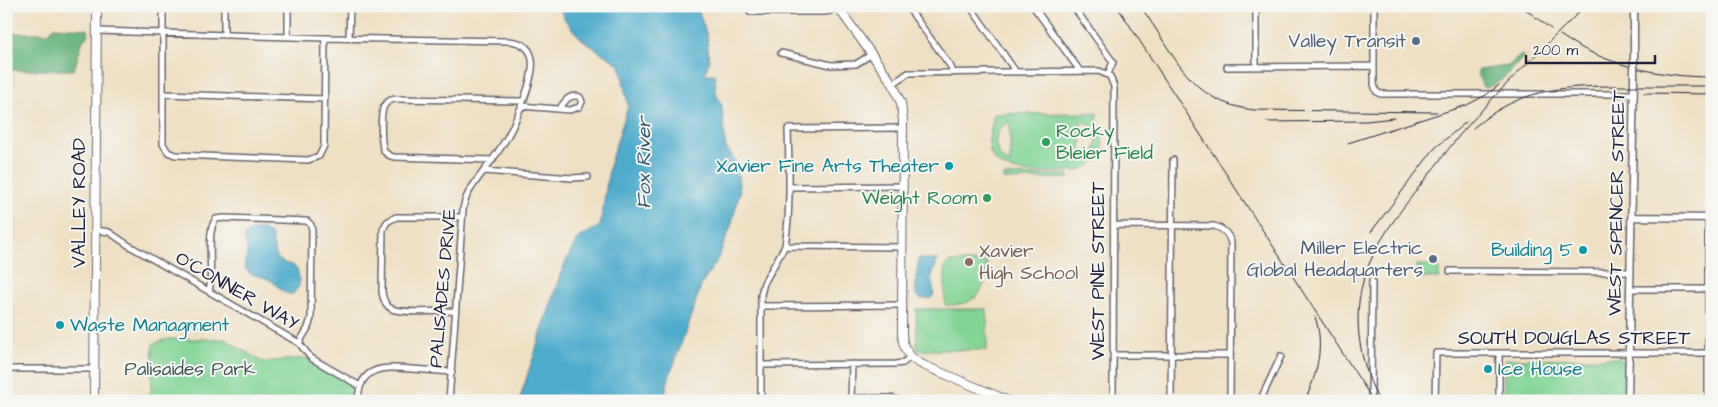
<svg xmlns="http://www.w3.org/2000/svg" width="1718" height="407" font-family="'Architects Daughter',sans-serif">
	<style>
		.green { fill: #82d495; stroke: #527b68; fill-rule: evenodd }
		.forest { fill: #69b67e; stroke: #466c5c }
		.water { fill: #4dabcb; stroke: #386683 }
		.lines { fill: none; stroke-linecap: round; stroke-linejoin: round }
		.minor-casing { stroke: #6a646b; stroke-width: 8 }
		.tertiary-casing { stroke: #6a646b; stroke-width: 9 }
		.secondary-casing { stroke: #6a646b; stroke-width: 10 }
		.minor { stroke: #fff; stroke-width: 5 }
		.tertiary { stroke: #fff; stroke-width: 6 }
		.secondary { stroke: #fff; stroke-width: 8 }
		.rail { stroke: #22223b; stroke-width: 1 }
		.tertiary-bridge-casing { stroke: #6a646b; stroke-width: 9; stroke-linecap: butt }
		.tertiary-bridge { stroke: #fff; stroke-width: 6 }
		.service-dot { fill: #5c6f8a; stroke: #f6f6f2; stroke-width: 2 }
		.leisure-dot { fill: #2e9e5b; stroke: #f6f6f2; stroke-width: 2 }
		.culture-dot { fill: #0f9aa8; stroke: #f6f6f2; stroke-width: 2 }
		.education-dot { fill: #8d6e63; stroke: #f6f6f2; stroke-width: 2 }
		.labels { text-anchor: middle; dominant-baseline: central; stroke-width: 4; stroke-linejoin: round; paint-order: stroke }
		.service-label { font-size: 19px; fill: #4e5e75; stroke: #f6f6f2; text-anchor: end }
		.leisure-label { font-size: 19px; fill: #27864d; stroke: #f6f6f2; text-anchor: start }
		.culture-label { font-size: 19px; fill: #0d838f; stroke: #f6f6f2; text-anchor: end }
		.street-label { font-size: 19px; fill: #22223b; stroke: #f6f6f2 }
		.education-label { font-size: 19px; fill: #785e54; stroke: #f6f6f2; text-anchor: start }
		.park-label { font-size: 19px; fill: #3f5756; stroke: #f6f6f2 }
		.water-label { font-size: 20px; font-style: italic; fill: #335975; stroke: #f6f6f2 }
	</style>
	<rect width="100%" height="100%" fill="#f6f6f2"/>
	<filter id="ink" filterUnits="userSpaceOnUse"><feTurbulence type="fractalNoise" baseFrequency=".02" numOctaves="2"/><feDisplacementMap in="SourceGraphic" scale="10" xChannelSelector="R" yChannelSelector="G"/><feConvolveMatrix kernelMatrix="1 2 1 2 8 2 1 2 1" color-interpolation-filters="sRGB"/></filter>
	<filter id="wash" filterUnits="userSpaceOnUse"><feTurbulence type="fractalNoise" baseFrequency=".0096" numOctaves="4" result="noise"/><feDisplacementMap in="SourceGraphic" scale="20" xChannelSelector="R" yChannelSelector="G"/><feGaussianBlur stdDeviation="1.12" result="paint"/><feColorMatrix in="noise" values="0 0 0 0 0 0 0 0 0 0 0 0 0 0 0 0 0 1.4 0 .05"/><feComposite in="paint" operator="in"/></filter>
	<g filter="url(#wash)">
		<rect width="100%" height="100%" fill="#efe0c3"/>
		<path class="green" d="M1097,113C1097,116 1097,122 1098,125C1099,129 1102,132 1102,136C1106,154 1092,169 1075,171C1049,171 991,182 989,144C988,136 993,124 994,114ZM1081,121C1103,127 1101,154 1082,163ZM1010,122V164C992,155 990,129 1010,122Z
			M1068,174L1069,178L1004,180V176Z
			M949,262H987C987,292 976,306 945,305V266Z
			M1417,265H1439V278H1417Z
			M916,309H987V350H917Z
			M167,339H225L262,362L306,358L352,385L355,389L356,401H97V395H151L153,344Z
			M1619,358C1631,365 1625,388 1625,401H1504V362L1506,359Z"/>
		<path class="forest" d="M54,27L88,29V36L83,40L74,70H6V33H48Z
			M1521,55L1524,57C1513,67 1498,89 1483,87L1478,75V70L1508,66Z"/>
		<path class="water" d="M558,6H697L707,36L709,62L705,74H715L716,91L718,98L722,106L726,148L736,161L740,192L731,226L718,259L702,284L668,381L664,401H519L561,272L577,239L600,226L610,163L628,106L620,65C592,46 573,39 558,6Z
			M256,230H262L271,234C274,241 273,252 277,257C288,271 300,256 299,286L293,294C281,295 279,285 270,280C263,275 249,277 245,268C243,262 247,257 247,252C247,246 244,242 245,236L248,232Z
			M919,258L931,260L938,259L931,279L934,293L932,298L921,299L916,295L915,284Z"/>
	</g>
	<g filter="url(#ink)">
		<g class="lines">
			<g class="minor-casing">
				<path id="minor" d="M163,6V144L168,152L175,155L308,160L319,156L324,146L325,38
					M907,6L951,67L953,73
					M970,6L1016,72
					M1033,6L1080,71
					M1073,6L1113,62L1108,74
					M1256,6V67
					M1374,6V84L1376,91L1380,94H1634
					M750,12H824L830,11L836,6
					M842,13L851,6
					M97,31L325,38L508,41C545,43 531,80 523,102C517,117 512,131 503,144C493,161 479,175 469,192C466,197 464,203 463,210L449,401
					M224,35V6
					M288,37V6
					M349,38L350,6
					M781,53L831,65L856,64L872,54
					M1227,67L1374,66
					M893,84L908,73L1099,71L1110,76L1114,87L1113,401
					M163,94L325,99
					M521,106L570,110L579,107L582,102L580,97C570,93 565,101 560,108
					M493,160L394,157C390,156 387,155 384,151C381,145 380,113 384,106C387,101 392,99 397,99L523,101
					M484,171L572,178L588,177
					M789,187L903,186
					M1114,225L1214,226C1224,229 1229,234 1231,243L1230,401
					M95,230L109,232L128,245L299,343L311,358L360,386
					M785,246L902,247
					M1450,271L1631,272
					M1630,289H1712
					M209,291C214,273 205,231 216,219L224,218L307,221L311,225L312,230L311,318L308,328L299,343
					M761,306L902,305
					M455,311C441,311 403,314 392,309C385,306 383,299 382,292L383,229L387,222L396,217H462
					M1113,355H1230
					M761,365L896,364L903,363L910,357
					M6,369H94
					M852,398H892L901,401
					M851,400L852,364
					M358,401C359,365 384,367 412,369C425,370 438,371 452,372
					M761,401V295L764,283L785,246C791,207 789,167 788,129L903,128
					M983,401L985,391
					M1171,401L1173,160
					M1260,401L1281,356
					M1371,401L1372,281
					M1435,401L1436,353H1712
					M1499,401V353
					M1708,401V218"/>
			</g>
			<g class="tertiary-casing">
				<path id="tertiary" d="M1634,6V57
					M1632,217L1712,218
					M1628,401L1634,77"/>
			</g>
			<g class="secondary-casing">
				<path id="secondary" d="M837,6L893,84L901,103L903,121L902,334C903,350 909,358 923,365L1009,401
					M94,401L97,6"/>
			</g>
			<use href="#minor" class="minor"/>
			<use href="#tertiary" class="tertiary"/>
			<use href="#secondary" class="secondary"/>
			<path class="rail" d="M1117,6L1373,400
				M1140,6C1176,54 1187,102 1254,110L1437,112
				M1521,6L1551,29
				M1560,35C1604,65 1659,77 1712,77
				M1644,93L1712,94
				M1267,122L1367,121L1394,118
				M1473,128C1524,85 1569,86 1631,86C1658,86 1685,86 1712,86
				M1348,143L1467,105L1486,95L1499,85
				M1371,232L1434,149L1466,122
				M1305,401C1317,374 1325,345 1315,317
				M1379,401C1362,367 1353,328 1361,290C1369,250 1398,214 1423,182C1439,162 1455,139 1473,120C1508,80 1548,44 1585,6"/>
			<g class="tertiary-bridge-casing">
				<path id="tertiary-bridge" d="M1634,77V57"/>
			</g>
			<use href="#tertiary-bridge" class="tertiary-bridge"/>
		</g>
	</g>
	<g class="service-dot">
		<circle cx="1416" cy="41" r="5"/>
		<circle cx="1433" cy="259" r="5"/>
	</g>
	<g class="leisure-dot">
		<circle cx="1046" cy="142" r="5"/>
		<circle cx="987" cy="198" r="5"/>
	</g>
	<g class="culture-dot">
		<circle cx="949" cy="166" r="5"/>
		<circle cx="1583" cy="250" r="5"/>
		<circle cx="60" cy="325" r="5"/>
		<circle cx="1488" cy="369" r="5"/>
	</g>
	<circle class="education-dot" cx="969" cy="262" r="5"/>
	<g class="labels">
		<g class="service-label">
			<text x="1406" y="41">Valley Transit</text>
			<text x="1423" y="248">Miller Electric<tspan x="1423" dy="22">Global Headquarters</tspan></text>
		</g>
		<g class="leisure-label">
			<text x="1056" y="131">Rocky<tspan x="1056" dy="22">Bleier Field</tspan></text>
			<text x="977" y="198" text-anchor="end">Weight Room</text>
		</g>
		<g class="culture-label">
			<text x="939" y="166">Xavier Fine Arts Theater</text>
			<text x="1573" y="250">Building 5</text>
			<text x="70" y="325" text-anchor="start">Waste Managment</text>
			<text x="1498" y="369" text-anchor="start">Ice House</text>
		</g>
		<g class="street-label">
			<text transform="translate(79 203) rotate(-90)">VALLEY ROAD</text>
			<text transform="translate(1617 203) rotate(-89)">WEST SPENCER STREET</text>
			<text transform="translate(1098 271) rotate(-90)">WEST PINE STREET</text>
			<text transform="translate(443 288) rotate(-85)">PALISADES DRIVE</text>
			<text transform="translate(237 291) rotate(30)">O'CONNER WAY</text>
			<text x="1574" y="338">SOUTH DOUGLAS STREET</text>
		</g>
		<g class="education-label">
			<text x="979" y="251">Xavier<tspan x="979" dy="22">High School</tspan></text>
		</g>
		<g class="park-label">
			<text x="190" y="369">Palisaides Park</text>
		</g>
		<g class="water-label">
			<text transform="translate(644 163) rotate(-90)">Fox River</text>
		</g>
	</g>
	<rect width="1718" height="407" fill="none" stroke="#f6f6f2" stroke-width="25"/>
	<path d="M1526 55v8h129v-8" fill="none" stroke="#22223b" stroke-width="2.5"/>
	<text x="1533" y="55" font-size="15" fill="#22223b" stroke="#f6f6f2" stroke-width="4" paint-order="stroke">200 m</text>
</svg>
